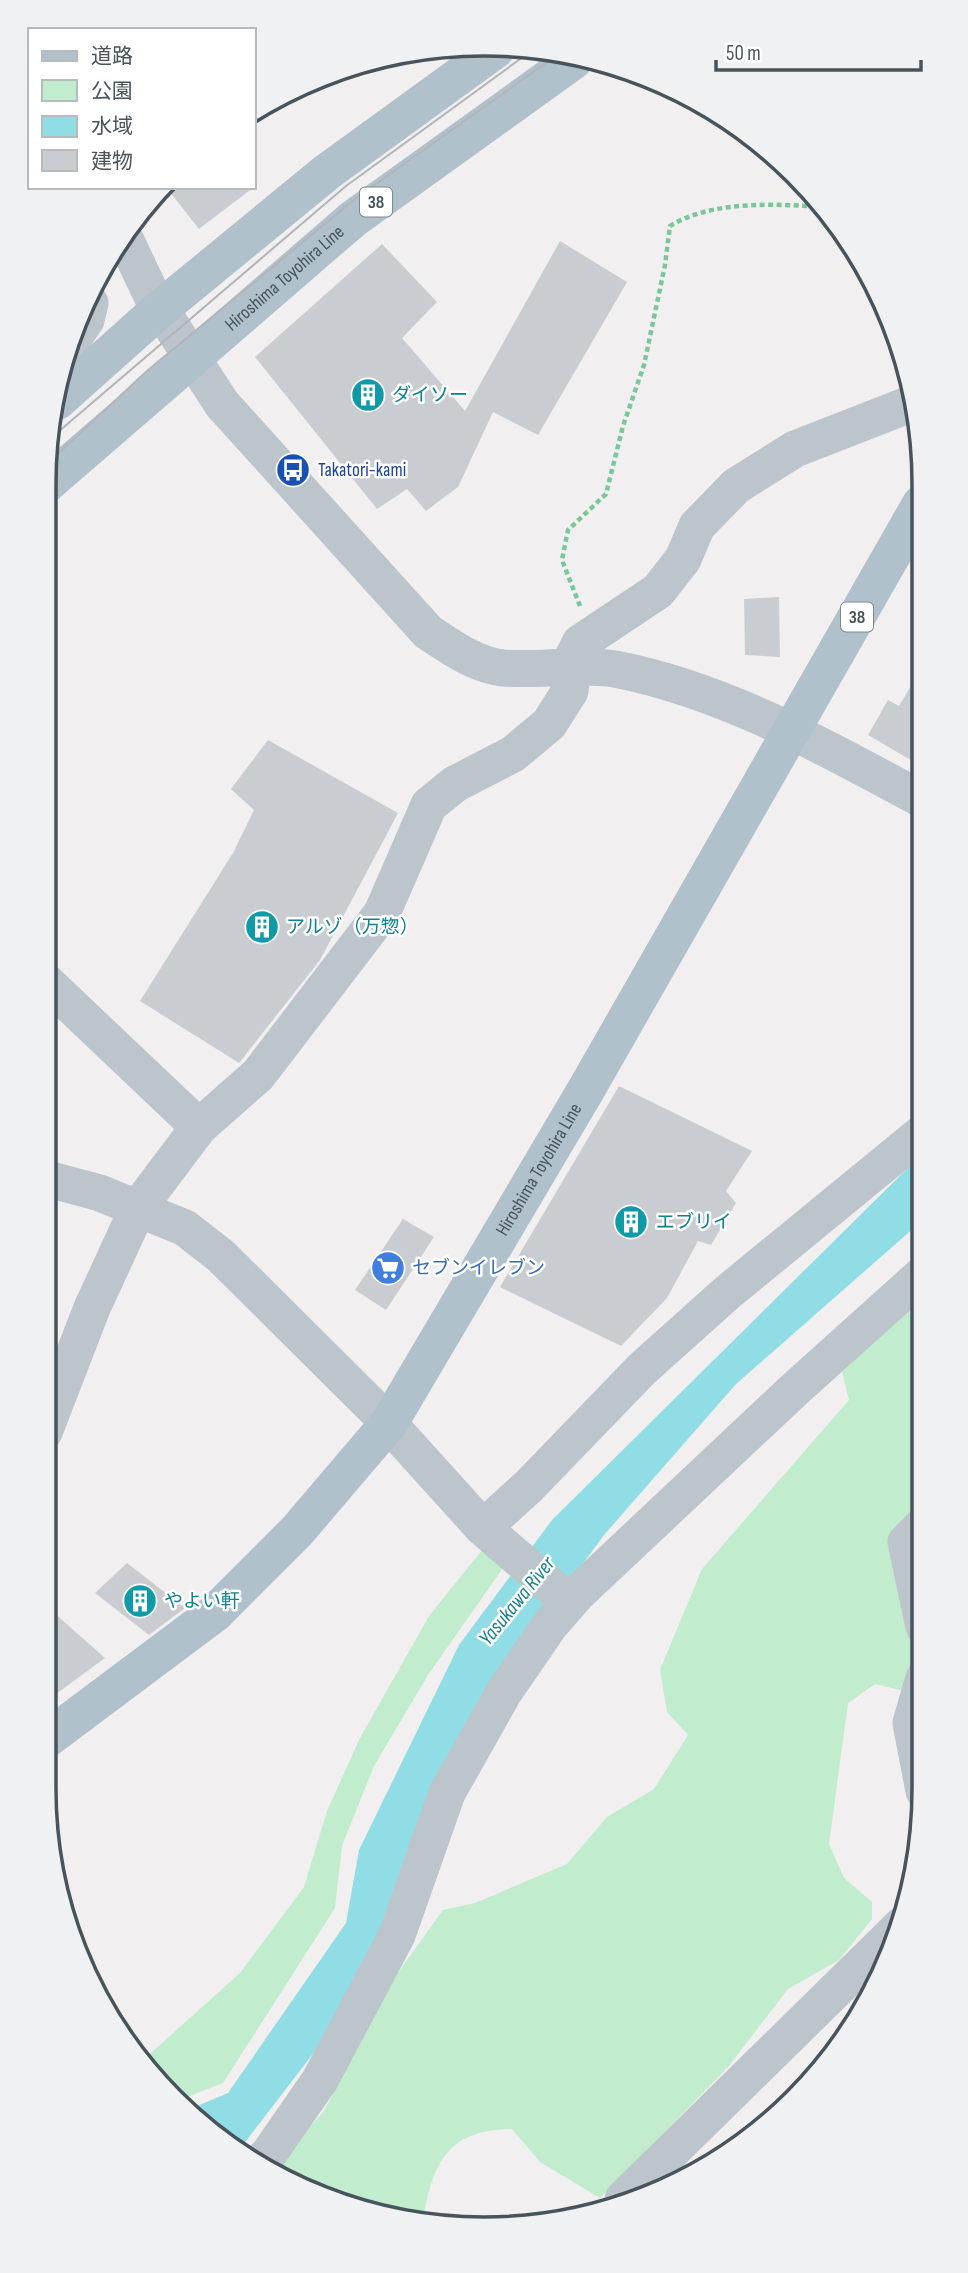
<svg xmlns="http://www.w3.org/2000/svg" width="968" height="2273" font-family="'Sofia Sans Condensed','Noto Sans JP',sans-serif">
	<style>
		.green { fill: #c1eccd }
		.water { fill: #91dde5 }
		.building { fill: #c9cdd1 }
		.lines { fill: none; stroke-linecap: round; stroke-linejoin: round }
		.path { stroke: #7bc79a; stroke-width: 4.5; stroke-dasharray: 5 3.5; stroke-linecap: butt }
		.minor { stroke: #bcc5cb; stroke-width: 37 }
		.major { stroke: #b1c1cc; stroke-width: 38 }
		.tram { stroke: #b2b5b9; stroke-width: 2 }
		.labels { text-anchor: middle; dominant-baseline: central; stroke-width: 5; stroke-linejoin: round; paint-order: stroke }
		.shield { fill: #fff; stroke: #7f878c; stroke-width: 2 }
		.shield-label { font-size: 18px; font-weight: bold; fill: #48545b }
		.street-label { font-size: 19px; fill: #48545b; stroke: #fff }
		.culture-label { font-size: 19px; fill: #0d838f; stroke: #fff; text-anchor: start }
		.transit-label { font-size: 19px; fill: #164399; stroke: #fff; text-anchor: start }
		.shop-label { font-size: 19px; fill: #366cbe; stroke: #fff; text-anchor: start }
		.water-label { font-size: 21px; font-style: italic; fill: #167f8a; stroke: #fff }
		.rim { fill: none; stroke: #48545b; stroke-width: 3.5 }
	</style>
	<rect width="100%" height="100%" fill="#f1efef"/>
	<path class="green" d="M923,1293V1513L912,1693L875,1684L848,1703L829,1844L844,1878L872,1902V1919L839,1960L788,1989L728,2067L600,2198L540,2162L512,2129C445,2130 433,2164 422,2224L270,2172L324,2111L392,1981L443,1910L475,1903L567,1864L607,1817L654,1789L688,1735L667,1712L660,1670L702,1569L849,1400L842,1372Z
		M487,1544L503,1568L428,1675L374,1766L342,1846L335,1908L223,2083L179,2100L153,2079L142,2061L240,1973L304,1887L327,1811L360,1738L429,1616Z"/>
	<path class="water" d="M922,1154L923,1220L736,1384L604,1535L491,1687L390,1916L342,2016L239,2150L190,2109L228,2093L346,1923L359,1850L459,1645L552,1520Z"/>
	<path class="building" d="M166,187H254L199,229Z
		M560,241L627,282L538,435L493,412L458,487L426,511L407,489L377,509L255,357L382,244L437,302L402,338L465,411Z
		M779,597L780,657L745,655L744,599Z
		M921,669V766L868,735L888,700L899,706Z
		M268,740L398,813L320,960L239,1063L140,1001L233,853L254,810L231,789Z
		M619,1086L752,1151L726,1191L736,1203L711,1245L698,1241L667,1298L621,1346L500,1287Z
		M403,1219L434,1237L386,1310L355,1290Z
		M127,1563L185,1608L149,1635L95,1593Z
		M44,1604L105,1658L44,1703Z"/>
	<g class="lines">
		<path class="path" d="M580,606L562,560L568,530L606,494L623,426L644,365L665,265L670,226C712,200 776,204 824,207"/>
		<path class="minor" d="M126,241L152,296L222,404L428,632C451,647 475,665 503,668C540,671 578,663 615,669C724,690 825,747 921,799
			M66,349L86,320L90,303
			M44,980L199,1127
			M44,1178L100,1193L185,1228L221,1256L379,1413L483,1528L560,1594H577
			M44,1432L92,1308L138,1208L199,1127L258,1075L382,913L429,805L455,784L513,754L549,724L570,691L574,655L580,643L658,591L683,559L697,526L736,486L795,449L913,403
			M924,1524L906,1542L924,1627
			M483,1528L529,1486L642,1369L728,1292L922,1133
			M924,1791L911,1723L924,1678
			M257,2165L268,2155L320,2080L397,1935L447,1793L504,1692L550,1625L577,1594L794,1390L923,1274
			M623,2199L902,1925"/>
		<g class="major">
			<path d="M57,401L160,309L327,172L495,50"/>
			<path id="s1" d="M44,486L353,219L574,60"/>
			<path id="s2" d="M44,1741L215,1613L297,1531L389,1423L587,1088L921,504"/>
		</g>
		<path class="tram" d="M51,438L346,186L527,54
			M47,464L148,370L355,199L553,58"/>
	</g>
	<defs>
		<g id="building-disc" transform="scale(1.75)"><circle r="9.5" fill="#0f9aa8" stroke="#fff"/><path d="M-4-6H4V6H1V3H-1V6H-4ZM-2.5-4.3h1.7v1.8h-1.7ZM.8-4.3h1.7v1.8H.8ZM-2.5-1h1.7V.8h-1.7ZM.8-1h1.7V.8H.8Z" fill="#fff"/></g>
		<g id="bus-disc" transform="scale(1.75)"><circle r="9.5" fill="#1a4fb4" stroke="#fff"/><path d="M-5-6H5V4H4V6H2V4H-2V6H-4V4H-5ZM-3.5-4V0h7V-4ZM-3.5 1.2v1.5H-2V1.2ZM2 1.2v1.5H3.5V1.2Z" fill="#fff"/></g>
		<g id="supermarket-disc" transform="scale(1.75)"><circle r="9.5" fill="#3f7fe0" stroke="#fff"/><path d="M-6-5.5h2.5l.6 2H6L4.5 2H-2.5L-4.4-4H-6ZM-1.5 3.2a1.3 1.3 0 1 0 .1 0ZM3 3.2a1.3 1.3 0 1 0 .1 0Z" fill="#fff"/></g>
	</defs>
	<g fill-rule="evenodd">
		<use href="#building-disc" x="368" y="395"/>
		<use href="#bus-disc" x="293" y="470"/>
		<use href="#building-disc" x="262" y="927"/>
		<use href="#building-disc" x="631" y="1222"/>
		<use href="#supermarket-disc" x="388" y="1268"/>
		<use href="#building-disc" x="140" y="1601"/>
	</g>
	<g class="labels">
		<g class="shield">
			<rect x="360" y="187.5" width="32" height="29" rx="5"/>
			<rect x="841" y="602.5" width="32" height="29" rx="5"/>
		</g>
		<g class="shield-label">
			<text x="376" y="202">38</text>
			<text x="857" y="617">38</text>
		</g>
		<g class="street-label">
			<text stroke="none"><textPath href="#s1" startOffset="318">Hiroshima Toyohira Line</textPath></text>
			<text stroke="none"><textPath href="#s2" startOffset="766">Hiroshima Toyohira Line</textPath></text>
		</g>
		<g class="culture-label">
			<text x="392" y="395">ダイソー</text>
			<text x="286" y="927">アルゾ（万惣）</text>
			<text x="656" y="1222">エブリイ</text>
			<text x="164" y="1601">やよい軒</text>
		</g>
		<g class="transit-label">
			<text x="318" y="470">Takatori-kami</text>
		</g>
		<g class="shop-label">
			<text x="412" y="1268">セブンイレブン</text>
		</g>
		<g class="water-label">
			<text transform="translate(517 1601) rotate(-51)">Yasukawa River</text>
		</g>
	</g>
	<path d="M0 0H968V2273H0ZM484 56H484A428 428 0 0 1 912 484V1789A428 428 0 0 1 484 2217H484A428 428 0 0 1 56 1789V484A428 428 0 0 1 484 56Z" fill="#f0f1f2" fill-rule="evenodd"/>
	<path class="rim" d="M484 56H484A428 428 0 0 1 912 484V1789A428 428 0 0 1 484 2217H484A428 428 0 0 1 56 1789V484A428 428 0 0 1 484 56Z"/>
	<rect x="28" y="28" width="228" height="161" fill="#ffffff" stroke="#b6bbbd" stroke-width="2"/>
	<rect x="42" y="51" width="35" height="10" fill="#b1c1cc" stroke="#b6bbbd" stroke-width="2"/>
	<text x="91" y="63" font-size="21" fill="#48545b">道路</text>
	<rect x="42" y="80" width="35" height="21" fill="#c1eccd" stroke="#b6bbbd" stroke-width="2"/>
	<text x="91" y="98" font-size="21" fill="#48545b">公園</text>
	<rect x="42" y="116" width="35" height="21" fill="#91dde5" stroke="#b6bbbd" stroke-width="2"/>
	<text x="91" y="133" font-size="21" fill="#48545b">水域</text>
	<rect x="42" y="150" width="35" height="21" fill="#c9cdd1" stroke="#b6bbbd" stroke-width="2"/>
	<text x="91" y="168" font-size="21" fill="#48545b">建物</text>
	<path d="M716 60v10h205v-10" fill="none" stroke="#48545b" stroke-width="3.5"/>
	<text x="726" y="60" font-size="21" fill="#48545b" stroke="#ffffff" stroke-width="5" paint-order="stroke">50 m</text>
</svg>
